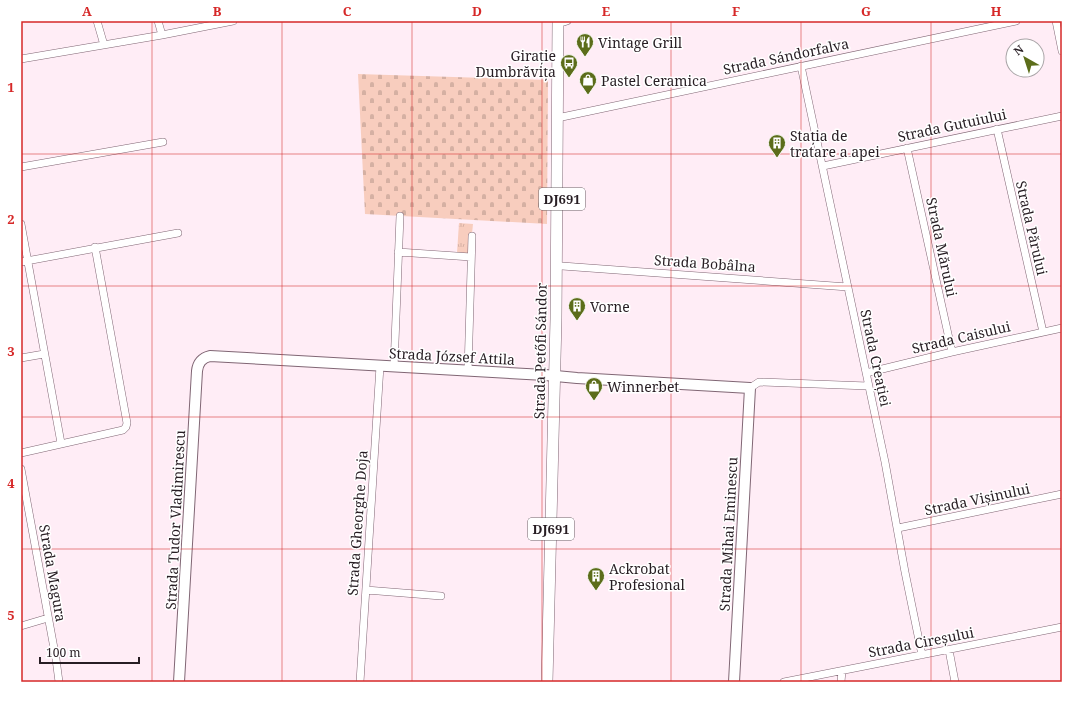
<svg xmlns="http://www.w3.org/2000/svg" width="1083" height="703" font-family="'Noto Serif',serif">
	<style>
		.cemetery { fill: url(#cemetery-stones) }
		.park { fill: url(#park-tufts) }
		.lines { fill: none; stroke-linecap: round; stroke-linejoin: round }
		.street-casing { stroke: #806674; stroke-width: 8 }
		.secondary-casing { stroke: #806674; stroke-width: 12 }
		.primary-casing { stroke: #806674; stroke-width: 12 }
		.street { stroke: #fff; stroke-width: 7 }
		.secondary { stroke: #fff; stroke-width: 10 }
		.primary { stroke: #fff; stroke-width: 11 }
		.grid { fill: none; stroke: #d62828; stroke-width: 1; stroke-opacity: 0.55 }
		.labels { text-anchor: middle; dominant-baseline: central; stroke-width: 3; stroke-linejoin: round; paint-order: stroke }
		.shield { fill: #fff; stroke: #686165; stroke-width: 1 }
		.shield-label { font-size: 13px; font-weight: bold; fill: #271d23 }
		.poi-label { font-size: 14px; fill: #271d23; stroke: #fff; text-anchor: start }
		.street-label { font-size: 14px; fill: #271d23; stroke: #fff }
		.neatline { fill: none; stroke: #d62828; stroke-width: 1.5 }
		.grid-label { font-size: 13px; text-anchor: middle; font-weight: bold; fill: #d62828 }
	</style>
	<defs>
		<pattern id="cemetery-stones" width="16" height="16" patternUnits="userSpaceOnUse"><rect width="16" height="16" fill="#f8cdbe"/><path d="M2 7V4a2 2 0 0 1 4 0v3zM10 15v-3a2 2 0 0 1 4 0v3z" fill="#d5b0a3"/></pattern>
		<pattern id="park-tufts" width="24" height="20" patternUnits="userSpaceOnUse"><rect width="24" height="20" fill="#f8cdbe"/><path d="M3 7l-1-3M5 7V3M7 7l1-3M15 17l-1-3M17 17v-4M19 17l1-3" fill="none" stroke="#d5b0a3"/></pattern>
	</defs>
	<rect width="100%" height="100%" fill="#ffedf6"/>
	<path class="cemetery" d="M358,74L548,80L547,224L365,214Z"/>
	<path class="park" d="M459,223L473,224L470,254L457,253Z"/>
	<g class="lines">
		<g class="street-casing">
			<path id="street" d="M97,21L104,45
				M158,21L162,35
				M1056,21L1062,51
				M564,22L567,21
				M21,59L162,35L233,21
				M801,66L885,462L905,572L922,655
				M562,117L1016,21
				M997,129L1043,332
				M907,148L952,352
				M823,166L1062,116
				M21,167L163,142
				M21,224L61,443
				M398,252L471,257
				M21,262L178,233
				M562,266L848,287
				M21,358L44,354
				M394,367L400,216
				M468,371L472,236
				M866,373L952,352L1062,328
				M750,388L759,382L868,386
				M21,453L123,430L126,427L127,423L95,247
				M21,469L56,659L59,682
				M898,528L1062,494
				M366,590L441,596
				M21,626L48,618
				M949,650L955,682
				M360,682L380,366
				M784,682L1062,627
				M841,682L842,671"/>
		</g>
		<g class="secondary-casing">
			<path id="secondary" d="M179,682L197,371C198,362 202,358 210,356L545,375L577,378L750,388L734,682"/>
		</g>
		<g class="primary-casing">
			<path id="primary" d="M547,682L556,319L558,21"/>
		</g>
		<use href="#street" class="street"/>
		<use href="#secondary" class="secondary"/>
		<use href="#primary" class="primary"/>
	</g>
	<path class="grid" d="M152,21V682M282,21V682M412,21V682M542,21V682M671,21V682M801,21V682M931,21V682M21,154H1062M21,286H1062M21,417H1062M21,549H1062"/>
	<defs>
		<g id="restaurant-pin" transform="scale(0.9)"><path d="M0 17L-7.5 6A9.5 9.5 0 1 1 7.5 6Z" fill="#5c6d1a" stroke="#fff"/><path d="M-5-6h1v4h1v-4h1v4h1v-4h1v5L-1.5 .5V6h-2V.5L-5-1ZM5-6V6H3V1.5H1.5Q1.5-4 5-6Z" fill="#fff"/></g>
		<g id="bus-pin" transform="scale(0.9)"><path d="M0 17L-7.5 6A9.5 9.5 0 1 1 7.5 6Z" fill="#5c6d1a" stroke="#fff"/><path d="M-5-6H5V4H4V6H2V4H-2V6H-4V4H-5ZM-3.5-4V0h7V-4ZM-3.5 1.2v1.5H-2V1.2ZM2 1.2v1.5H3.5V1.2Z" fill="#fff"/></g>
		<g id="shop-pin" transform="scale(0.9)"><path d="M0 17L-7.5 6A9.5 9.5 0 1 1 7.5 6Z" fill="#5c6d1a" stroke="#fff"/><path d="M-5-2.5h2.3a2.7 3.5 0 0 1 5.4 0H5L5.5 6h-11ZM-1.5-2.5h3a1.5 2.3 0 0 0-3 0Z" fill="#fff"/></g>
		<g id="building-pin" transform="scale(0.9)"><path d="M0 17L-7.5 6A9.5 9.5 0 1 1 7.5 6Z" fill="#5c6d1a" stroke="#fff"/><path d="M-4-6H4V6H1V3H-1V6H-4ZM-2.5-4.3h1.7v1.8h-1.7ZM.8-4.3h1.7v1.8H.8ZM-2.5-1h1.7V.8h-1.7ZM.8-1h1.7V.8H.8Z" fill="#fff"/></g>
	</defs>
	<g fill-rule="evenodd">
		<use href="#restaurant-pin" x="585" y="42"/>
		<use href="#bus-pin" x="569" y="63"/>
		<use href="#shop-pin" x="588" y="80"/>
		<use href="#building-pin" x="777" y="143"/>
		<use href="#building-pin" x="577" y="306"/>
		<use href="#shop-pin" x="594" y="386"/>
		<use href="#building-pin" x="596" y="576"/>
	</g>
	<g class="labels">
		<g class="shield">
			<rect x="539" y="188" width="46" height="22" rx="3"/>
			<rect x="528" y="518" width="46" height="22" rx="3"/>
		</g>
		<g class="shield-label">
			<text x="562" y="199">DJ691</text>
			<text x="551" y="529">DJ691</text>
		</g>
		<g class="poi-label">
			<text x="598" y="42">Vintage Grill</text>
			<text x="556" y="55" text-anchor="end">Girație<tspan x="556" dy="16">Dumbrăvița</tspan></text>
			<text x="601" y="80">Pastel Ceramica</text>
			<text x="790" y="135">Stația de<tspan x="790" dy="16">tratare a apei</tspan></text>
			<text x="590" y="306">Vorne</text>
			<text x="607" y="386">Winnerbet</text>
			<text x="609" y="568">Ackrobat<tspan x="609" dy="16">Profesional</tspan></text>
		</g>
		<g class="street-label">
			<text transform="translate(786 56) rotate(-12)">Strada Sándorfalva</text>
			<text transform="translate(952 125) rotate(-12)">Strada Gutuiului</text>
			<text transform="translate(1032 228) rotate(77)">Strada Părului</text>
			<text transform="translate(942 247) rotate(78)">Strada Mărului</text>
			<text transform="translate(705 263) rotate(4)">Strada Bobâlna</text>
			<text transform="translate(961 337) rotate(-13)">Strada Caisului</text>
			<text transform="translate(540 351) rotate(-89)">Strada Petőfi Sándor</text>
			<text transform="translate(452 356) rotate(3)">Strada József Attila</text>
			<text transform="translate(876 358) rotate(78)">Strada Creației</text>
			<text transform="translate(977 499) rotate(-12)">Strada Vișinului</text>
			<text transform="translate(175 520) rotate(-87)">Strada Tudor Vladimirescu</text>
			<text transform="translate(357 523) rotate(-86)">Strada Gheorghe Doja</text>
			<text transform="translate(728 534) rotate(-87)">Strada Mihai Eminescu</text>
			<text transform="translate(53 573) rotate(80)">Strada Magura</text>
			<text transform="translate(921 642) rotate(-11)">Strada Cireșului</text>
		</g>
	</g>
	<rect width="1083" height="703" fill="none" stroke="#ffffff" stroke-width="44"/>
	<g transform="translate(1025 58) rotate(321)"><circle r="19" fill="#ffffff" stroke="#a9a5a7"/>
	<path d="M0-3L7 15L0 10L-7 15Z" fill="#5c6d1a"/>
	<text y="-6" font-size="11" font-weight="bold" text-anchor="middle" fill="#271d23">N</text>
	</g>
	<path d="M40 657v6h99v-6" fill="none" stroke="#271d23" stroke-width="2"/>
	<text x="46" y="657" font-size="12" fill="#271d23" stroke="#ffffff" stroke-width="3" paint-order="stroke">100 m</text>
	<rect x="22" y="22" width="1039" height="659" class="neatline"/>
	<g class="grid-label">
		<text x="87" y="16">A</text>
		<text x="217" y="16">B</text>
		<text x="347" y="16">C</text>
		<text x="477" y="16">D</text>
		<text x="606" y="16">E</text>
		<text x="736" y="16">F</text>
		<text x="866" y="16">G</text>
		<text x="996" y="16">H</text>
		<text x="11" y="92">1</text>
		<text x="11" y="224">2</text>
		<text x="11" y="356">3</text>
		<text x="11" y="488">4</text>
		<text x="11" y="620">5</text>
	</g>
</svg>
